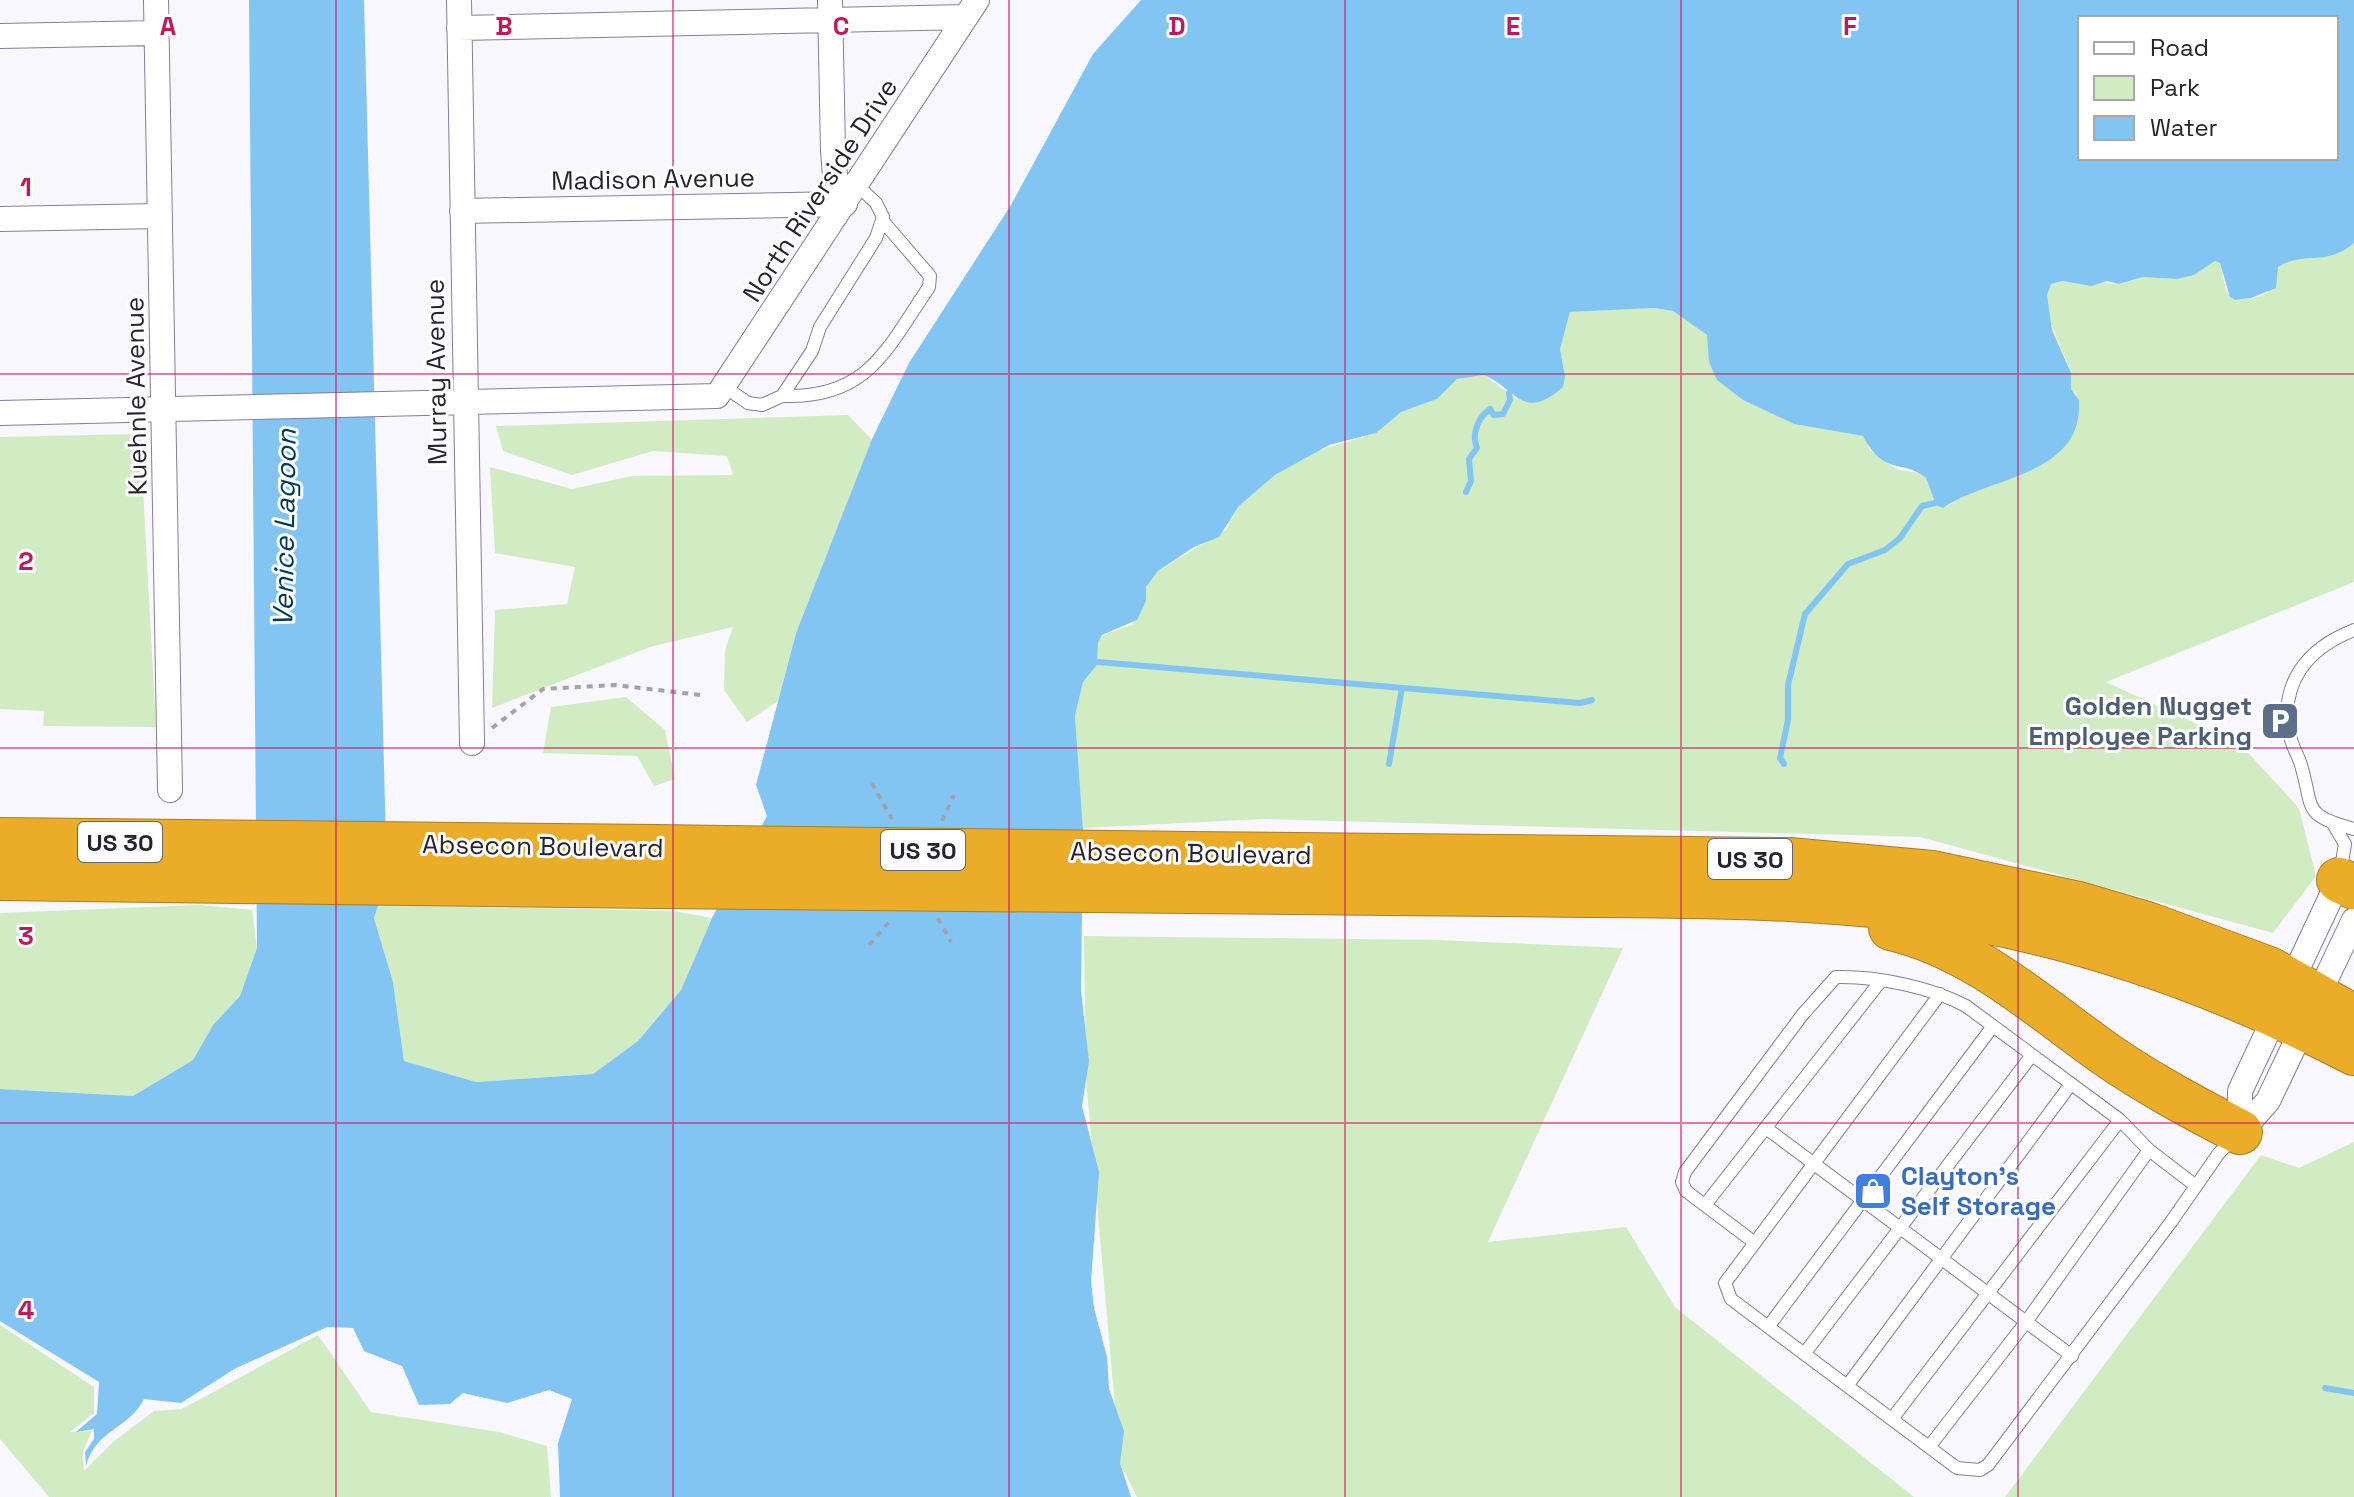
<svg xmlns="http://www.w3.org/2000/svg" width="2354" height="1497" font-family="'Space Grotesk',sans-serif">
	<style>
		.green { fill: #d1ebc2 }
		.water { fill: #83c5f2; fill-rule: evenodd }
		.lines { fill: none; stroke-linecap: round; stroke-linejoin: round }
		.stream { stroke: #83c5f2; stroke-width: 6 }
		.lane-casing { stroke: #867c9a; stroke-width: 14 }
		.street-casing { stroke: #867c9a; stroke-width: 26 }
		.highway-casing { stroke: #a77d2b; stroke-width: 46 }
		.path { stroke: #a4a1aa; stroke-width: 4; stroke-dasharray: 6 6; stroke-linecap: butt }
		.lane { stroke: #fff; stroke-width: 12 }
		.street { stroke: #fff; stroke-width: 24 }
		.highway { stroke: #ebad28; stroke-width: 44 }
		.highway-bridge-casing { stroke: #a77d2b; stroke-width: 46; stroke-linecap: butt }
		.highway-bridge { stroke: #ebad28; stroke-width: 44 }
		.grid { fill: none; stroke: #c2185b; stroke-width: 2; stroke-opacity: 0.55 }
		.labels { text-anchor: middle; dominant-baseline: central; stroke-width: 6; stroke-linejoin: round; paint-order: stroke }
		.shield { fill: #fff; stroke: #68656e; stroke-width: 2 }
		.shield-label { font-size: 24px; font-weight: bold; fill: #282330 }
		.street-label { font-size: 26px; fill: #282330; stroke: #fff }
		.service-label { font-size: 26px; font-weight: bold; fill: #4e5e75; stroke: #fff; text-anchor: end }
		.shop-label { font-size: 26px; font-weight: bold; fill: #366cbe; stroke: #fff; text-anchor: start }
		.water-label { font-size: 28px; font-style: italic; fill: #003956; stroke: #fff }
		.grid-label { font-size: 26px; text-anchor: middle; font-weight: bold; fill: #c2185b; stroke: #fff; stroke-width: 6; stroke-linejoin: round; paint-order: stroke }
	</style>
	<rect width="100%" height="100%" fill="#f9f7fe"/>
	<path class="green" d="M2354,243V582L2106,682L2240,744L2299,808L2316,876L2273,933L1920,837L1263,819L1083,828L1075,716L1083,682L1097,665L1098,642L1103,635L1132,625L1146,601V587L1158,571L1226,530L1239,506L1275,475L1312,452L1364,437L1401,412L1437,399L1457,379L1484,375L1515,398L1565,376L1560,349L1570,312L1654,308L1673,311L1707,335L1709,354L1743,400L1794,424L1864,436L1870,450L1896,469L1920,473L1926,478L1936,504L1943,508L1978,489L1994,485L2077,395L2071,389C2070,383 2071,376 2070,370C2064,350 2037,305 2051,284L2063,281L2121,284L2143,277L2177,279L2194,275L2215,261L2220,263L2226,291L2235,300C2266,297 2272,297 2278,266C2302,252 2333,261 2354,243Z
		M848,415L872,440L796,633L778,701L747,722L724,690L725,650L733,627L650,647L492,708L495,610L567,604L575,567L495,553L490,467L572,489L632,476L733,475L727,456L653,451L572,475L503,451L496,426Z
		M140,434L156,727L43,726L44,711L0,709V437Z
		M626,697L665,730L675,779L654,786L637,756L543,753L551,707Z
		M199,905L252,910L257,948L240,996L213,1025L193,1060L133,1096L0,1089V913Z
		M379,905L674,911L712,918L681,990L638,1041L593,1074L476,1082L404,1061L393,982L374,918Z
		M1084,936L1437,940L1623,948L1488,1242L1626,1227L1675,1307L1914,1497H1137L1120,1463L1086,1079Z
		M2354,1142V1497H2005L2261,1155L2299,1168Z
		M0,1325L94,1387V1413L70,1432L92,1431L83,1451L84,1471L113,1442L154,1411L182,1409L318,1335L371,1412L499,1432L547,1446L551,1497H49L0,1439Z"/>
	<path class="water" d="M249,0H364L387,881L374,918L393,982L404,1061L476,1082L593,1074L638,1041L681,990L712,918L767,816L756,785L796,633L872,439L909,363L1011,205L1093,54L1141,0H2354V243C2324,268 2305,250 2278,267L2276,288L2251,298L2235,300L2230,297L2220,263L2215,261L2194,275L2177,279L2143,277L2119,284L2107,281L2091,286L2063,281L2051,284L2047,295L2052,330L2071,373V389L2079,400C2084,476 1990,476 1943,508L1936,505L1926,478C1904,459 1884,477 1863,436L1794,424L1743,400L1717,380L1709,362L1707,335L1673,311L1654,308L1570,312L1560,349L1565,376L1563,387C1523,422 1518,390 1484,375L1457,379L1437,399L1401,412L1376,433L1329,445L1275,475L1239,506L1219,537L1194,547L1158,571L1146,587V601L1137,620L1102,635L1098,643L1097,665L1083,682L1075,716L1083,829L1081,991L1089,1061L1082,1106L1099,1172L1091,1281L1094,1308L1107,1357L1109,1389L1124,1431L1120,1463L1131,1497H560L558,1443L572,1399L549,1390L507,1403L463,1393L450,1404L419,1405L402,1366L364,1351L353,1328L327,1327L236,1368L181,1403L144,1399C129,1429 96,1429 86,1466L85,1452L94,1439V1429L76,1432L97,1414L99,1382L0,1321V1089L133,1096L193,1060L213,1025L240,996L257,948ZM2080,18H2336V158H2080Z"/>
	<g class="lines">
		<path class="stream" d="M1466,492L1471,481L1469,459L1477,448C1471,434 1478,418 1490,409L1494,415L1503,414L1510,400L1509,393
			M1098,662L1580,703L1592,700
			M1389,764L1402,688
			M1784,764L1780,758L1788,720V685L1805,614L1848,564L1885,550L1900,538L1922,506L1935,503
			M2325,1388L2354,1393"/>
		<g class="lane-casing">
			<path id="lane" d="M726,388L748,403L762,405L782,396L812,351L820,327L876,238L883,217L876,203L857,185
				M782,396C868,399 886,350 929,287L930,276L882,220
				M2354,630C2308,648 2278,683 2290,736C2292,746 2298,755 2301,765C2314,808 2301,815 2354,829
				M2332,822L2345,844L2340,874
				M1940,994L1725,1283L1731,1299L1957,1468L1980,1470L1988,1465L2171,1222L2219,1153L2235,1137
				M1766,1128L2072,1356
				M1705,1205L1880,982
				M1755,1243L1686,1191L1682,1182L1685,1172L1803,1014L1836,977C1877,976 1930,987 1966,1006L2120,1120L2149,1150L2196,1186
				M1768,1327L1993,1026
				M1804,1354L2032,1055
				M1847,1386L2071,1084
				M1892,1419L2120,1120
				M1929,1447L2026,1322L2149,1150"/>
		</g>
		<g class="street-casing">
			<path id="street" d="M156,0L170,790
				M459,0L472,743
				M459,28L966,17
				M0,36L157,33
				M462,211L845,204L835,176L833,151L830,0
				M0,219L160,216
				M0,413L717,396L977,0
				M2240,1132V1091L2339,880
				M2240,1132L2268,1101L2354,920"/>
		</g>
		<g class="highway-casing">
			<path id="highway" d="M0,840L655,847
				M1190,854L1789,860L1932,873L2079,904L2147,924L2269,969L2354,1017
				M0,878L655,886
				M2339,880L2354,887
				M1190,891C1323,892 1456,894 1589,895C1719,896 1851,896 1980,920C2111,945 2236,992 2354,1053
				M1891,928C1974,947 2039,1007 2107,1055C2149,1084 2194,1108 2240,1132"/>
		</g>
		<path class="path" d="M492,728L543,689L615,685L700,695
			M872,783L892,819
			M942,821L954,795
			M938,918L951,942
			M869,945L891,920"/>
		<use href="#lane" class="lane"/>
		<use href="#street" class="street"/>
		<use href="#highway" class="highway"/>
		<g class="highway-bridge-casing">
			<path id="highway-bridge" d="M655,847L1190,854
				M655,886L1190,891"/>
		</g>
		<use href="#highway-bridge" class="highway-bridge"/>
	</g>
	<path class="grid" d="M336,0V1497M673,0V1497M1009,0V1497M1345,0V1497M1681,0V1497M2018,0V1497M0,374H2354M0,748H2354M0,1123H2354"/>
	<defs>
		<g id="parking-square" transform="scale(2)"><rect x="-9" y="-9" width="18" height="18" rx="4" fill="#5c6f8a" stroke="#fff"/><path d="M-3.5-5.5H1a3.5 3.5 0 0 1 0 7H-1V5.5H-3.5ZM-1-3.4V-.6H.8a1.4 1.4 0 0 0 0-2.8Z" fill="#fff"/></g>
		<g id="shop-square" transform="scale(2)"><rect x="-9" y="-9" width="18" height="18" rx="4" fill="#3f7fe0" stroke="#fff"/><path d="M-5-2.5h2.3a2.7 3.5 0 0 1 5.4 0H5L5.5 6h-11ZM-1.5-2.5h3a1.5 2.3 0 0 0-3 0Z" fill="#fff"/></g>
	</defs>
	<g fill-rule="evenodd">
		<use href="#parking-square" x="2280" y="721"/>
		<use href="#shop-square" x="1873" y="1191"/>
	</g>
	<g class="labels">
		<g class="shield">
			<rect x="78" y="822" width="84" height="40" rx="6"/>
			<rect x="881" y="830" width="84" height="40" rx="6"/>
			<rect x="1708" y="839" width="84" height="40" rx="6"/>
		</g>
		<g class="shield-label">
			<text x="120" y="842">US 30</text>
			<text x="923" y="850">US 30</text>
			<text x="1750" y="859">US 30</text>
		</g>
		<g class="street-label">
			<text transform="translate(653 179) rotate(-1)">Madison Avenue</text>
			<text transform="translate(820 190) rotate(-57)">North Riverside Drive</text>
			<text transform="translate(436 372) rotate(-91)">Murray Avenue</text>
			<text transform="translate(136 396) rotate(-91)">Kuehnle Avenue</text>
			<text transform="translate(543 846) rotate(1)">Absecon Boulevard</text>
			<text transform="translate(1191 853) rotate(1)">Absecon Boulevard</text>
		</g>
		<g class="service-label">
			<text x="2252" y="706">Golden Nugget<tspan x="2252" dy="30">Employee Parking</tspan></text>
		</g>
		<g class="shop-label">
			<text x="1901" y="1176">Clayton's<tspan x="1901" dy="30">Self Storage</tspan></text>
		</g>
		<g class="water-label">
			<text transform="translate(284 528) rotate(-89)">Venice Lagoon</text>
		</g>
	</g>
	<g class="grid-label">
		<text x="168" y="35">A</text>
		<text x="504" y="35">B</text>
		<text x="841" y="35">C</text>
		<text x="1177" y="35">D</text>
		<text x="1513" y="35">E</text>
		<text x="1850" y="35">F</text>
		<text x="26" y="196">1</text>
		<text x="26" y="570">2</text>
		<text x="26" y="945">3</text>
		<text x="26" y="1319">4</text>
	</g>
	<rect x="2078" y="16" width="260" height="144" fill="#ffffff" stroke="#a9a7ac" stroke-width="2"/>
	<rect x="2094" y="42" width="40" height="12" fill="#ffffff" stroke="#a9a7ac" stroke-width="2"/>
	<text x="2150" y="56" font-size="24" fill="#282330">Road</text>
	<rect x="2094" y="76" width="40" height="24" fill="#d1ebc2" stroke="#a9a7ac" stroke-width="2"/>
	<text x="2150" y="96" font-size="24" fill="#282330">Park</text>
	<rect x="2094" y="116" width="40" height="24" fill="#83c5f2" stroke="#a9a7ac" stroke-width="2"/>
	<text x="2150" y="136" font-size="24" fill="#282330">Water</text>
</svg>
